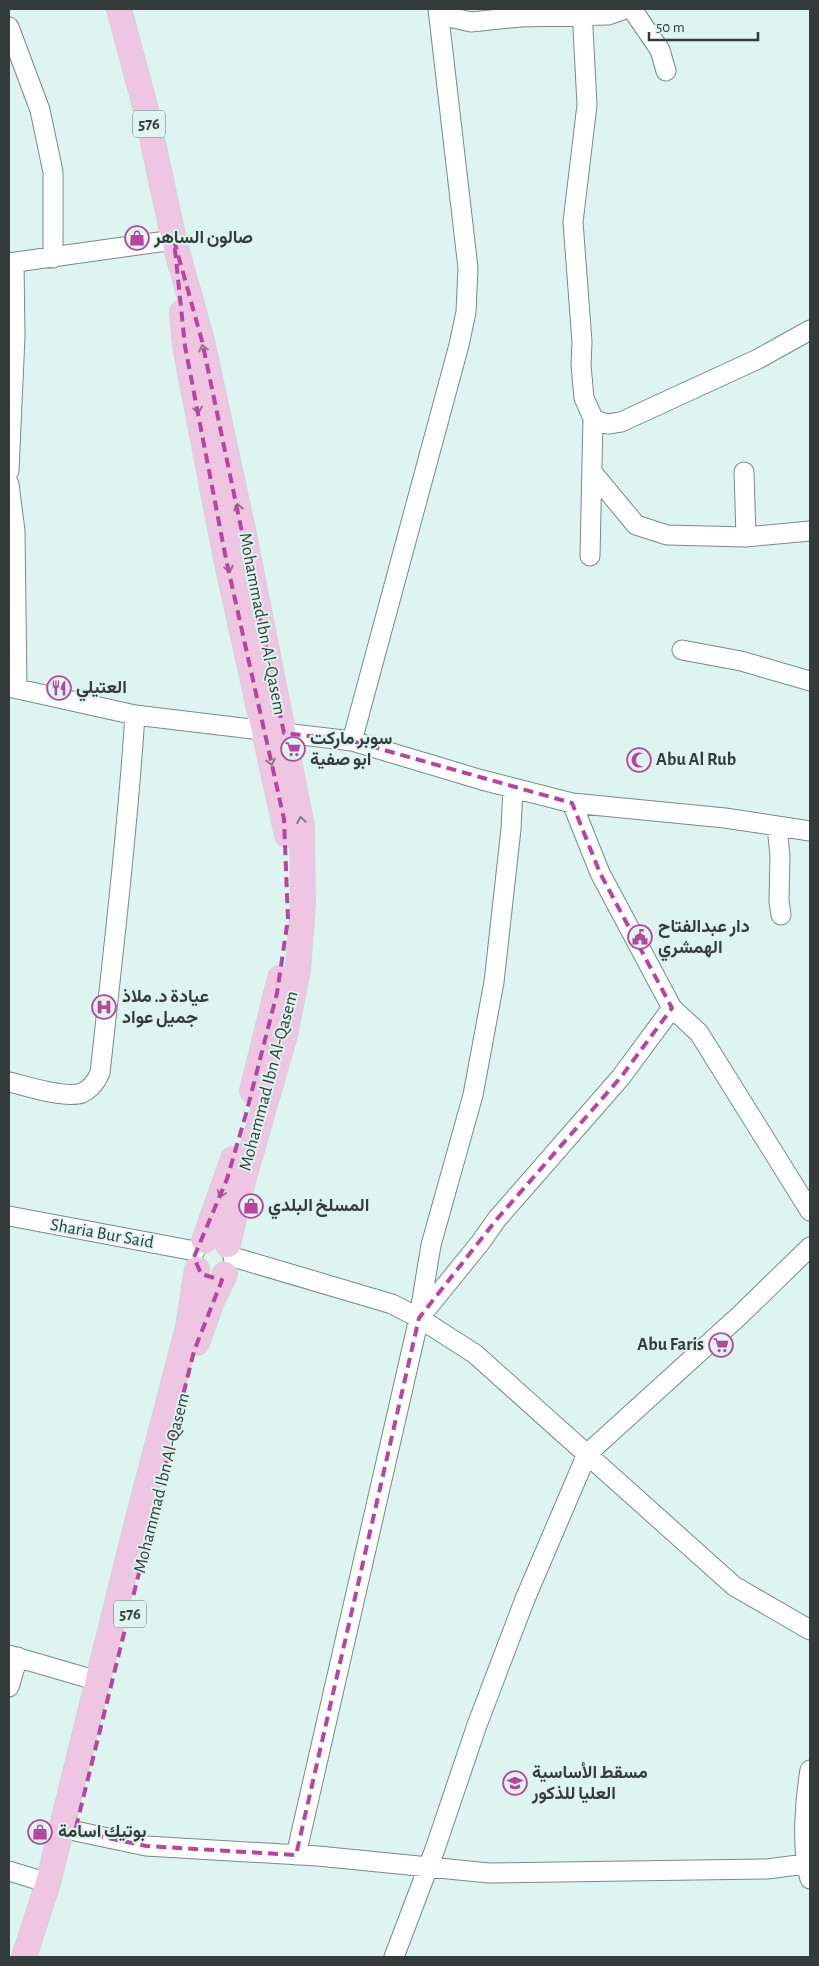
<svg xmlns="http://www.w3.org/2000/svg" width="819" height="1966" font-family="'Alegreya Sans',Vazirmatn,sans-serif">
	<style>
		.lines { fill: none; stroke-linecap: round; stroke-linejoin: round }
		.minor-casing { stroke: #778b88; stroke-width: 21 }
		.major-casing { stroke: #d2d4d4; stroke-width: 26 }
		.minor { stroke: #fff; stroke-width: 19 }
		.major { stroke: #eec5e3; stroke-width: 24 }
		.oneway { stroke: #877a87 }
		.marked { fill: none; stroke: #b745a0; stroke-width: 4; stroke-dasharray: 10 6; stroke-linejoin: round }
		.labels { text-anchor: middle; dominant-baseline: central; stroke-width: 4; stroke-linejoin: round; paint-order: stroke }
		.shield { fill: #ddf4f0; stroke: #667371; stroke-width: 1 }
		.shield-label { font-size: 16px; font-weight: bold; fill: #333c3b }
		.poi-label { font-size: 18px; font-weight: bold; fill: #333c3b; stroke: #ddf4f0; text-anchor: start }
		.street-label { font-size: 18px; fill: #333c3b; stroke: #ddf4f0 }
	</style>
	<rect width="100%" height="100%" fill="#ddf4f0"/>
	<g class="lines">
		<g class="minor-casing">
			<path id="minor" d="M582,9L587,105L573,222L582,342L581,365L584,398L593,418L600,422L608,424L621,422L758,359L810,330
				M632,9L660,50L666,71
				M440,15L471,22L520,17L608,15L625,9
				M9,27L40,110L53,172V258
				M9,263L174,240
				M9,471L15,336L14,263
				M592,472L636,525L667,535L746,537L810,531
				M744,472L746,537
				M9,484L15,531L17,689
				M590,556L593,418
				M682,650L741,661L810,681
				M9,687L135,715L352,741L482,780L572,803L725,818L810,831
				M352,741L459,345L466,312L468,268L438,9
				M572,803L600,873L672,1008L699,1033L810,1211
				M777,826L780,856L779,901L781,915
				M9,1082C27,1086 65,1099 82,1093C91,1089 96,1082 100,1073C113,954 127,835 135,715
				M9,1216L195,1251
				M233,1257L392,1304L419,1318L475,1354L734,1586L810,1630
				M420,1317L480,1243L497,1219L621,1077L672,1008
				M9,1655L98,1681
				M9,1687L18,1657
				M810,1770C805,1801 801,1849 810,1879
				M75,1831L146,1846L318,1856L489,1873L767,1869L806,1864
				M296,1855L419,1318L431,1245L473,1095L494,982L511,829L513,788
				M9,1871L48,1883
				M394,1957L435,1849L477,1725L525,1599L587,1454L738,1317L810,1247"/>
		</g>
		<g class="major-casing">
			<path id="major" d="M119,9L145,106L174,240L202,341L243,530L302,826L303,903L298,970L285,1035L239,1195L228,1245
				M182,312L185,346L226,559L287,835
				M252,1091L280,978
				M204,1241L233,1159
				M197,1343L212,1301L225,1274
				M24,1957L48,1883L134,1534L188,1327L197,1269"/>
		</g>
		<use href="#minor" class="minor"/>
		<use href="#major" class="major"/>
	</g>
	<defs><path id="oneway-chevron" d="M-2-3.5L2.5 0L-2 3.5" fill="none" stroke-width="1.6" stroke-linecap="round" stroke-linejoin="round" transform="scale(1.25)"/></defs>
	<g class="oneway">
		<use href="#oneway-chevron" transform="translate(203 348) rotate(-103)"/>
		<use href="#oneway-chevron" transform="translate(198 410) rotate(79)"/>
		<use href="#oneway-chevron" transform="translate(238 507) rotate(-102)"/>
		<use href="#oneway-chevron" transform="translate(229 569) rotate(78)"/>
		<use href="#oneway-chevron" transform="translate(271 762) rotate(77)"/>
		<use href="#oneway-chevron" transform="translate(301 820) rotate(-100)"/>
		<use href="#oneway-chevron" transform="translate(221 1194) rotate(111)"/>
	</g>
	<path class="marked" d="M174,240L202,341L284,733L352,741L572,803L600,873L672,1008L621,1077L497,1219L419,1318L296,1855L146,1846L75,1831L194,1351L222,1280L201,1274L194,1257L227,1179L246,1114L277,993L288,919L284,819L226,559L185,346Z"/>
	<defs>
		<g id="shop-ring" transform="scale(1.25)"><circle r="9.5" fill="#ddf4f0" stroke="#b745a0" stroke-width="1.5"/><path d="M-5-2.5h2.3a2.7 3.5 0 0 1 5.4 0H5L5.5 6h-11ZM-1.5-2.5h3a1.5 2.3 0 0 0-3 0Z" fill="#b745a0"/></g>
		<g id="restaurant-ring" transform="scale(1.25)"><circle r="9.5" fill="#ddf4f0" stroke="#b745a0" stroke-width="1.5"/><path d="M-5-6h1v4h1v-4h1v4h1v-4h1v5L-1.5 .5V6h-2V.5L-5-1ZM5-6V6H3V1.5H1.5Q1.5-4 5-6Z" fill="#b745a0"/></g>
		<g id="supermarket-ring" transform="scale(1.25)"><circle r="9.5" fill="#ddf4f0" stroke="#b745a0" stroke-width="1.5"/><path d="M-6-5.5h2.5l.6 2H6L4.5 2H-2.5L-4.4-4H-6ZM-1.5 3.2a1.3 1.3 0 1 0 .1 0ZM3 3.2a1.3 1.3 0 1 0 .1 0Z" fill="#b745a0"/></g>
		<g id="mosque-ring" transform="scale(1.25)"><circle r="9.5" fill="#ddf4f0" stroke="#b745a0" stroke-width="1.5"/><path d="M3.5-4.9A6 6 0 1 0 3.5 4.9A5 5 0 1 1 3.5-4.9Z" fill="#b745a0"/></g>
		<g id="civic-ring" transform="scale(1.25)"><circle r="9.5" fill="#ddf4f0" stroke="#b745a0" stroke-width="1.5"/><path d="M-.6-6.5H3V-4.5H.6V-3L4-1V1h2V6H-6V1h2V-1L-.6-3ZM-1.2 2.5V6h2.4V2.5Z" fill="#b745a0"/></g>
		<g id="hospital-ring" transform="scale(1.25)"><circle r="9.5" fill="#ddf4f0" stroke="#b745a0" stroke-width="1.5"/><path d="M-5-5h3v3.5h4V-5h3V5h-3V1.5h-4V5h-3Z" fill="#b745a0"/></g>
		<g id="school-ring" transform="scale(1.25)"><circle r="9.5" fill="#ddf4f0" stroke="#b745a0" stroke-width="1.5"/><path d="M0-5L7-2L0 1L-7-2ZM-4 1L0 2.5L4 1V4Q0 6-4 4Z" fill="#b745a0"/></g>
	</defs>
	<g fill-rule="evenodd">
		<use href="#shop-ring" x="137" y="238"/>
		<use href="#restaurant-ring" x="59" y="688"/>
		<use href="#supermarket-ring" x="293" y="749"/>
		<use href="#mosque-ring" x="639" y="760"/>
		<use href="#civic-ring" x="640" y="937"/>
		<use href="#hospital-ring" x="104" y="1007"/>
		<use href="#shop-ring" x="251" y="1206"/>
		<use href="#supermarket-ring" x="721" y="1345"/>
		<use href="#school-ring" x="515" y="1783"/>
		<use href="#shop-ring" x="40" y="1832"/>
	</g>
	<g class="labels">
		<g class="shield">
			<rect x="133" y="110.5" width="32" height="27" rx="4"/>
			<rect x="114" y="1600.5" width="32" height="27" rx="4"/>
		</g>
		<g class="shield-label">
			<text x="149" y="124">576</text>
			<text x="130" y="1614">576</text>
		</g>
		<g class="poi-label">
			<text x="154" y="238">صالون الساهر</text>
			<text x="76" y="688">العتيلي</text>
			<text x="310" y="739">سوبر ماركت<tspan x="310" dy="21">ابو صفية</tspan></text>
			<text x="656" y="760">Abu Al Rub</text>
			<text x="658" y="927">دار عبدالفتاح<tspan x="658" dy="21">الهمشري</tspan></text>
			<text x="122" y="997">عيادة د. ملاذ<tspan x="122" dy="21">جميل عواد</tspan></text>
			<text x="268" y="1206">المسلخ البلدي</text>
			<text x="704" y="1345" text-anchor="end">Abu Faris</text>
			<text x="532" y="1773">مسقط الأساسية<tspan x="532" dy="21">العليا للذكور</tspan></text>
			<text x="58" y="1832">بوتيك اسامة</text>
		</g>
		<g class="street-label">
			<text transform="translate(262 624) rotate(79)">Mohammad Ibn Al-Qasem</text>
			<text transform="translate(269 1081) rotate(-75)">Mohammad Ibn Al-Qasem</text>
			<text transform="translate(102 1234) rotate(10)">Sharia Bur Said</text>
			<text transform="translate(162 1483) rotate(-76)">Mohammad Ibn Al-Qasem</text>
		</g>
	</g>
	<rect width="819" height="1966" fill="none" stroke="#333c3b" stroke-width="20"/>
	<path d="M649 32v8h109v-8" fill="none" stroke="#333c3b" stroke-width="2.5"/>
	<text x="656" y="32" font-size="15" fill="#333c3b" stroke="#ddf4f0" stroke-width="4" paint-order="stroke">50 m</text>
</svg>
